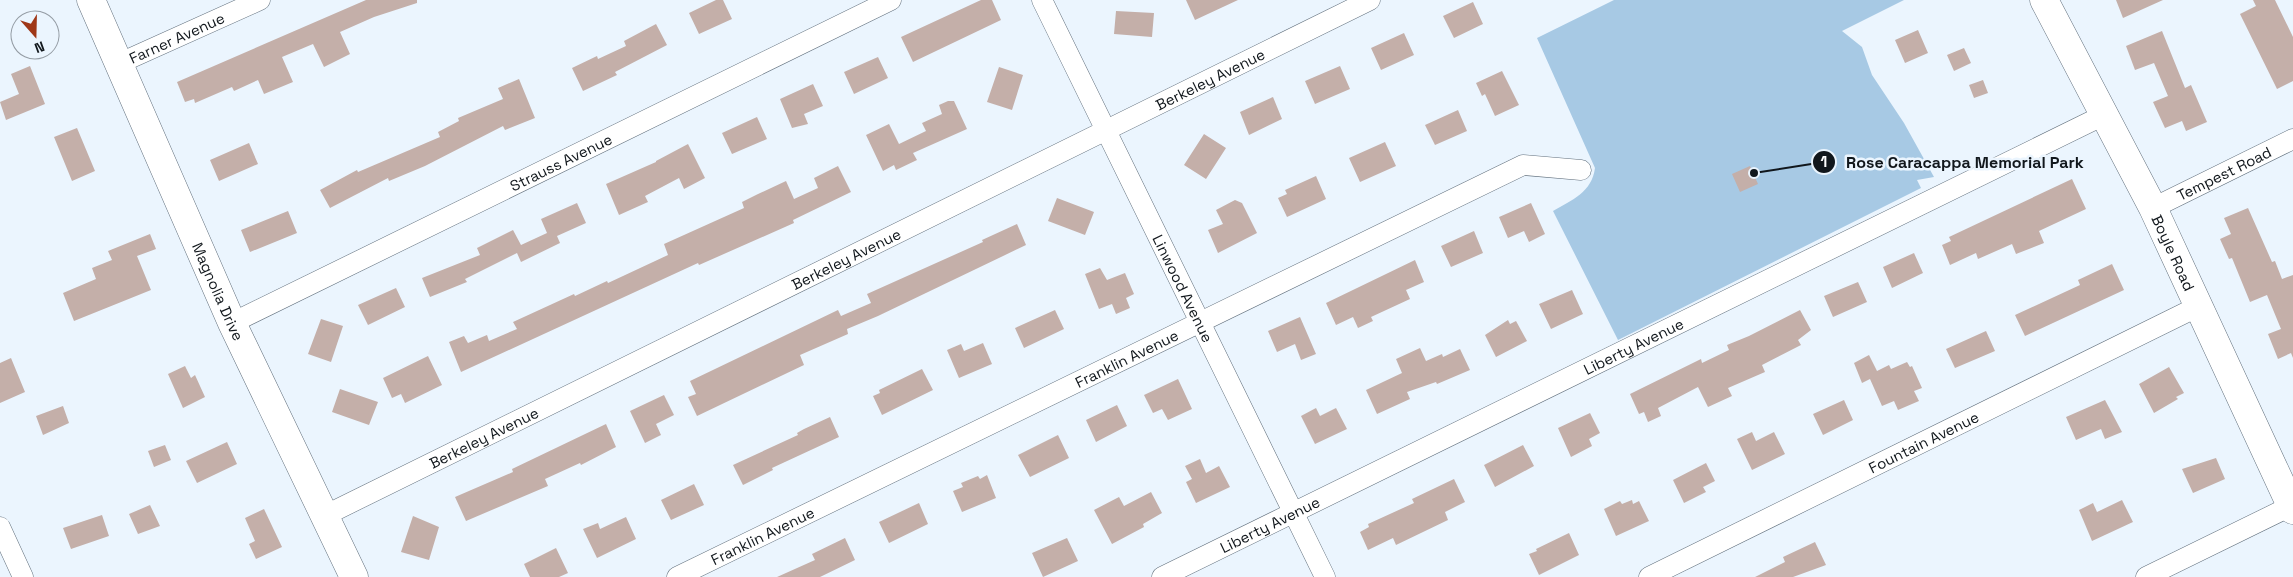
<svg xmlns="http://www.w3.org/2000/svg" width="2293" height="577" font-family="'Space Grotesk',sans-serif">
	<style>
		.green { fill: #a7c9e4 }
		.building { fill: #c4afa9 }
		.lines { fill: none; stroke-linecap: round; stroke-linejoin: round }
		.street-casing { stroke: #63717e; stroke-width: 21 }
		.secondary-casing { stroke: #63717e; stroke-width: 29 }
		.street { stroke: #fff; stroke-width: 20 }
		.secondary { stroke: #fff; stroke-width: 28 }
		.labels { text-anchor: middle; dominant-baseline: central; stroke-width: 5; stroke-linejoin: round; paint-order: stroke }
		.street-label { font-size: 15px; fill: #11171c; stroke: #ebf5fe }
		.leader { fill: none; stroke: #11171c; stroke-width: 2 }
		.callout-dot { fill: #11171c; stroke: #ebf5fe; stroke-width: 2 }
		.mark-label { font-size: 15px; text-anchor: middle; font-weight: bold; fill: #fff }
		.callout-label { font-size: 16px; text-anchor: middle; font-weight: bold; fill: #11171c; stroke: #ebf5fe; stroke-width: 5; stroke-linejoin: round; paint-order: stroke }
	</style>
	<rect width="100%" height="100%" fill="#ebf5fe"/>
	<path class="green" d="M1614,0H1904L1842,31L1862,47L1872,75L1904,123L1934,177L1917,180L1921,188L1618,340L1553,211C1572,200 1592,192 1595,168L1537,38Z"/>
	<path class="building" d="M366,0H417V3L374,17L340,32L350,54L324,67L313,44L282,57L293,82L264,94L258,80L234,91L232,87L195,103L194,99L185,102L177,82Z
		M716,0H723L732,19L699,34L689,13Z
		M981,0H992L1001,20L913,62L901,37Z
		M1186,0H1238L1195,20Z
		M2116,0H2163L2123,18Z
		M2253,0H2275L2293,37V81L2277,89L2240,14L2256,6Z
		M1473,2L1483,24L1454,38L1443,16Z
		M1116,11L1154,13L1152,37L1114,34Z
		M656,24L667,45L615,72L617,75L583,91L572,68L597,56L598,59L626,46L624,41Z
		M1918,30L1928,53L1905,63L1895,40Z
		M2162,31L2185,88L2191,85L2207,122L2186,131L2182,121L2165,128L2153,102L2168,96L2154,63L2135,70L2126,46Z
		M1404,33L1414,55L1381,70L1371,48Z
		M1964,48L1971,63L1954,71L1947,55Z
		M878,57L888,78L854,94L844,72Z
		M30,66L45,104L6,120L0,102L19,94L11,74Z
		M1340,66L1350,89L1315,104L1305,81Z
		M999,67L1023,75L1012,110L987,102Z
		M1502,71L1519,105L1495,116L1485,94L1482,96L1476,83Z
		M519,79L535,118L505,130L503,126L425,166L389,181L388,178L330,208L320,190L357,170L358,172L440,137L438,132L459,121L458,118L503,99L498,88Z
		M1983,80L1988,93L1974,98L1969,85Z
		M813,84L823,106L804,114L808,124L792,128L780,99Z
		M1273,97L1282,119L1249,135L1240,112Z
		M948,101H954L967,129L913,153L917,160L896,170L894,165L883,171L866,135L889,124L899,144L926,131L922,123L942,114L939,105Z
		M1458,110L1467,131L1435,145L1425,125Z
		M757,117L767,139L732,154L722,133Z
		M77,128L95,171L72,181L54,137Z
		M1204,134L1226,148L1206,179L1184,165Z
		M1385,142L1396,166L1360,182L1349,158Z
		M249,143L258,164L219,181L210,160Z
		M688,144L705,178L684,189L679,178L645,196L648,202L619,215L606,184L656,162V161Z
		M838,166L851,192L793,220L794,223L699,265L698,263L461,372L449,342L464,336L468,343L487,335L489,341L517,329L513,322L574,294L575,296L607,281L608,283L668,255L664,244L744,208L742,202L758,194L786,181L794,199L818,188L814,178Z
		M1750,166L1758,184L1740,192L1732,174Z
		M1316,176L1326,199L1287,217L1278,198L1287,194L1285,190Z
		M2072,179L2086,209L2039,231L2044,243L2016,254L2012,244L1978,259L1976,253L1950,265L1942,245L1951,241L1949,237Z
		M1057,198L1094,212L1085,235L1048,221Z
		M1235,200L1242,203L1257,233L1218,253L1208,230L1223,224L1216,210Z
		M577,203L586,223L557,236L560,243L521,262L517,253L465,279L467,282L430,297L422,278L480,255L477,248L513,230L521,245L547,233L541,219Z
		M1531,203L1545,234L1529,242L1524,231L1508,238L1499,217Z
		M2248,208L2272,262L2275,261L2282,279L2293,275V358L2291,353L2278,359L2268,334L2281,329L2267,295L2250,302L2232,258L2229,259L2220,239L2231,234L2224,218Z
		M288,211L297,233L250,252L241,230Z
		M1017,224L1026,245L878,316L847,329L848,334L800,355L804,365L697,416L688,397L696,394L690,381L838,310L841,316L871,303L867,294L983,242L982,240Z
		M1474,231L1483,253L1451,267L1441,246Z
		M150,234L156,249L137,256L151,290L74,321L63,293L96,279L92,268L112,260L108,251Z
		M1914,253L1923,273L1892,288L1883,267Z
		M1415,260L1424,282L1406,290L1410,299L1371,317L1373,321L1358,328L1353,317L1336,325L1326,303Z
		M2112,264L2124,290L2025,336L2015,315L2080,285L2078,280Z
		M1100,268L1107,280L1125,273L1134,294L1126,298L1130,308L1116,314L1112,304L1099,309L1085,274Z
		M1858,282L1867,302L1833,317L1824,296Z
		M396,288L405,307L368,325L358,305Z
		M1572,290L1583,314L1551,329L1539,304Z
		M1055,310L1064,329L1024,348L1015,328Z
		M1800,310L1811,330L1798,340L1801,345L1762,365L1765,372L1728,388L1732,396L1708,407L1698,387L1658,408L1661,416L1648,422L1644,412L1639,414L1630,394L1701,359L1702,363L1729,350L1727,345L1749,336Z
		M1300,317L1316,354L1301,360L1295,344L1277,352L1268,331Z
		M321,319L343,326L331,362L308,354Z
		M1508,320L1510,324L1516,321L1527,341L1496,357L1485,335Z
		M1986,331L1995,351L1955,368L1946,349Z
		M983,343L992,364L959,378L947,350L961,344L964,351Z
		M1420,348L1426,361L1442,354L1443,357L1460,349L1470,370L1437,384L1436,382L1407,392L1410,399L1377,414L1366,390L1402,373L1396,359Z
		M1869,355L1877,371L1889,365L1891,369L1907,362L1910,367L1912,366L1922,388L1914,391L1919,401L1898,410L1894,401L1882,406L1870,379L1862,383L1854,363Z
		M428,356L442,385L405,403L401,394L392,398L383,378Z
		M11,358L25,392L0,403V363Z
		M185,366L191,378L195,375L205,397L183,408L168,374Z
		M2169,367L2184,393L2176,397L2178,399L2154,413L2139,384Z
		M922,369L933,390L882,415L873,396L880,393L879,390Z
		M1178,379L1192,409L1168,420L1162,409L1153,413L1144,395Z
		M340,389L378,402L369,425L332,412Z
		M664,395L674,415L656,424L661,435L645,443L630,411Z
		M1844,400L1853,420L1823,435L1813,414Z
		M2105,400L2122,432L2105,439L2101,429L2076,440L2066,417Z
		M1117,405L1127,426L1096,442L1086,420Z
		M63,406L69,423L43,435L36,416Z
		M1316,408L1320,416L1336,408L1347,429L1315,444L1301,416Z
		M1590,413L1600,433L1589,439L1592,446L1571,457L1558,428Z
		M830,417L839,437L772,468L773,470L743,485L733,465L798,435L797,433L804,429Z
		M606,424L616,447L581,465L580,463L545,479L548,486L466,521L455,497L513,472L512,469Z
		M1752,432L1756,441L1774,432L1785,454L1752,470L1737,439Z
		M1058,435L1069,458L1030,477L1018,455Z
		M227,442L237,464L197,483L186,461Z
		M165,445L171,460L154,467L148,451Z
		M1523,445L1534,466L1495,487L1484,465Z
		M2216,458L2225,479L2193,493L2182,469Z
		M1200,459L1206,473L1219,466L1230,487L1196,503L1186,482L1192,479L1185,466Z
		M1706,463L1715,481L1703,487L1706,492L1684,503L1673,480Z
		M987,475L996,498L962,512L953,491L963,487L961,483L978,476L980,479Z
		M1454,479L1465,502L1445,512L1448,520L1396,545L1393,538L1368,550L1360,532L1369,527L1368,524L1414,503L1412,499Z
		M694,484L704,505L671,520L661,500Z
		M1151,492L1162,513L1143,524L1144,527L1112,544L1094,510L1119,497L1124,506Z
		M1632,500L1633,504L1639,501L1649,521L1616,536L1604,509L1620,501L1622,504Z
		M2122,500L2133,522L2092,541L2079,510L2093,503L2097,512Z
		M919,503L928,524L889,543L879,522Z
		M150,505L160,526L138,534L129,514Z
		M264,509L282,547L256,559L249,544L255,541L245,518Z
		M102,515L109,536L71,549L63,528Z
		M413,516L439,527L429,560L401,552Z
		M626,517L636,539L597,558L583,529L598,523L600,529Z
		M1569,533L1579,555L1539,575L1529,554L1537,551L1536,549Z
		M845,538L855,560L820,577H777L815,560L812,554Z
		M1067,538L1078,561L1043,577L1032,553Z
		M1815,542L1826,565L1793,577H1755L1785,562L1783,557Z
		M556,548L568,573L559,577H530L524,564Z"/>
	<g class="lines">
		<g class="street-casing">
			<g id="street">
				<path id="s1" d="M1042,0L1325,577"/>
				<path id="s2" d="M120,63L260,0"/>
				<path id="s3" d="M2153,208L2293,139"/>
				<path id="s4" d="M232,323L891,0"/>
				<path id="s5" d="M324,516L1370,0"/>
				<path d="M0,527L23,577"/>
				<path id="s6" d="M677,577L1523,165L1581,170"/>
				<path id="s7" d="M1162,577L2104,115"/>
				<path id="s8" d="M1649,577L2199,306"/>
				<path d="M2146,577L2291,506"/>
			</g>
		</g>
		<g class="secondary-casing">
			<g id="secondary">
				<path id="s9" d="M91,0L232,323L354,577"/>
				<path id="s10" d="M2044,0L2153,208L2293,510"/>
			</g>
		</g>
		<use href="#street" class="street"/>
		<use href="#secondary" class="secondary"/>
	</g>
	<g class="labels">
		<g class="street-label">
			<text stroke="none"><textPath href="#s2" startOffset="62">Farner Avenue</textPath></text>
			<text stroke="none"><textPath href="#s5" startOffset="988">Berkeley Avenue</textPath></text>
			<text stroke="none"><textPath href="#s4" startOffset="366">Strauss Avenue</textPath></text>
			<text stroke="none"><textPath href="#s3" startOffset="79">Tempest Road</textPath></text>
			<text stroke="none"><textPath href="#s10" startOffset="284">Boyle Road</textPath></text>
			<text stroke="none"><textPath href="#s5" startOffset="582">Berkeley Avenue</textPath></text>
			<text stroke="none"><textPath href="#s1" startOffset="321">Linwood Avenue</textPath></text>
			<text stroke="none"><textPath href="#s9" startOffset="318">Magnolia Drive</textPath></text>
			<text stroke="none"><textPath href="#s7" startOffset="525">Liberty Avenue</textPath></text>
			<text stroke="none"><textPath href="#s6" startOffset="500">Franklin Avenue</textPath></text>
			<text stroke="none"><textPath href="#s5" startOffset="178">Berkeley Avenue</textPath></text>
			<text stroke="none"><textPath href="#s8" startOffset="306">Fountain Avenue</textPath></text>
			<text stroke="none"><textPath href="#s7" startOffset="120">Liberty Avenue</textPath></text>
			<text stroke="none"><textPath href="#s6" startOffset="95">Franklin Avenue</textPath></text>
		</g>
	</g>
	<path class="leader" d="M1754 173L1824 162"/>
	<g class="callout-dot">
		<circle cx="1754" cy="173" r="5"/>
		<circle cx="1824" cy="162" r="12"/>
	</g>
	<g class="mark-label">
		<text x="1824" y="167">1</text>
	</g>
	<g class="callout-label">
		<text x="1965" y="168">Rose Caracappa Memorial Park</text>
	</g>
	<g transform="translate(35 35) rotate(160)"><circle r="24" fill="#ebf5fe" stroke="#949ca4"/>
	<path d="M0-4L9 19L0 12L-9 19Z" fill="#9f3717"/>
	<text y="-8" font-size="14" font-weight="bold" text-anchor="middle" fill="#11171c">N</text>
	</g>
</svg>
